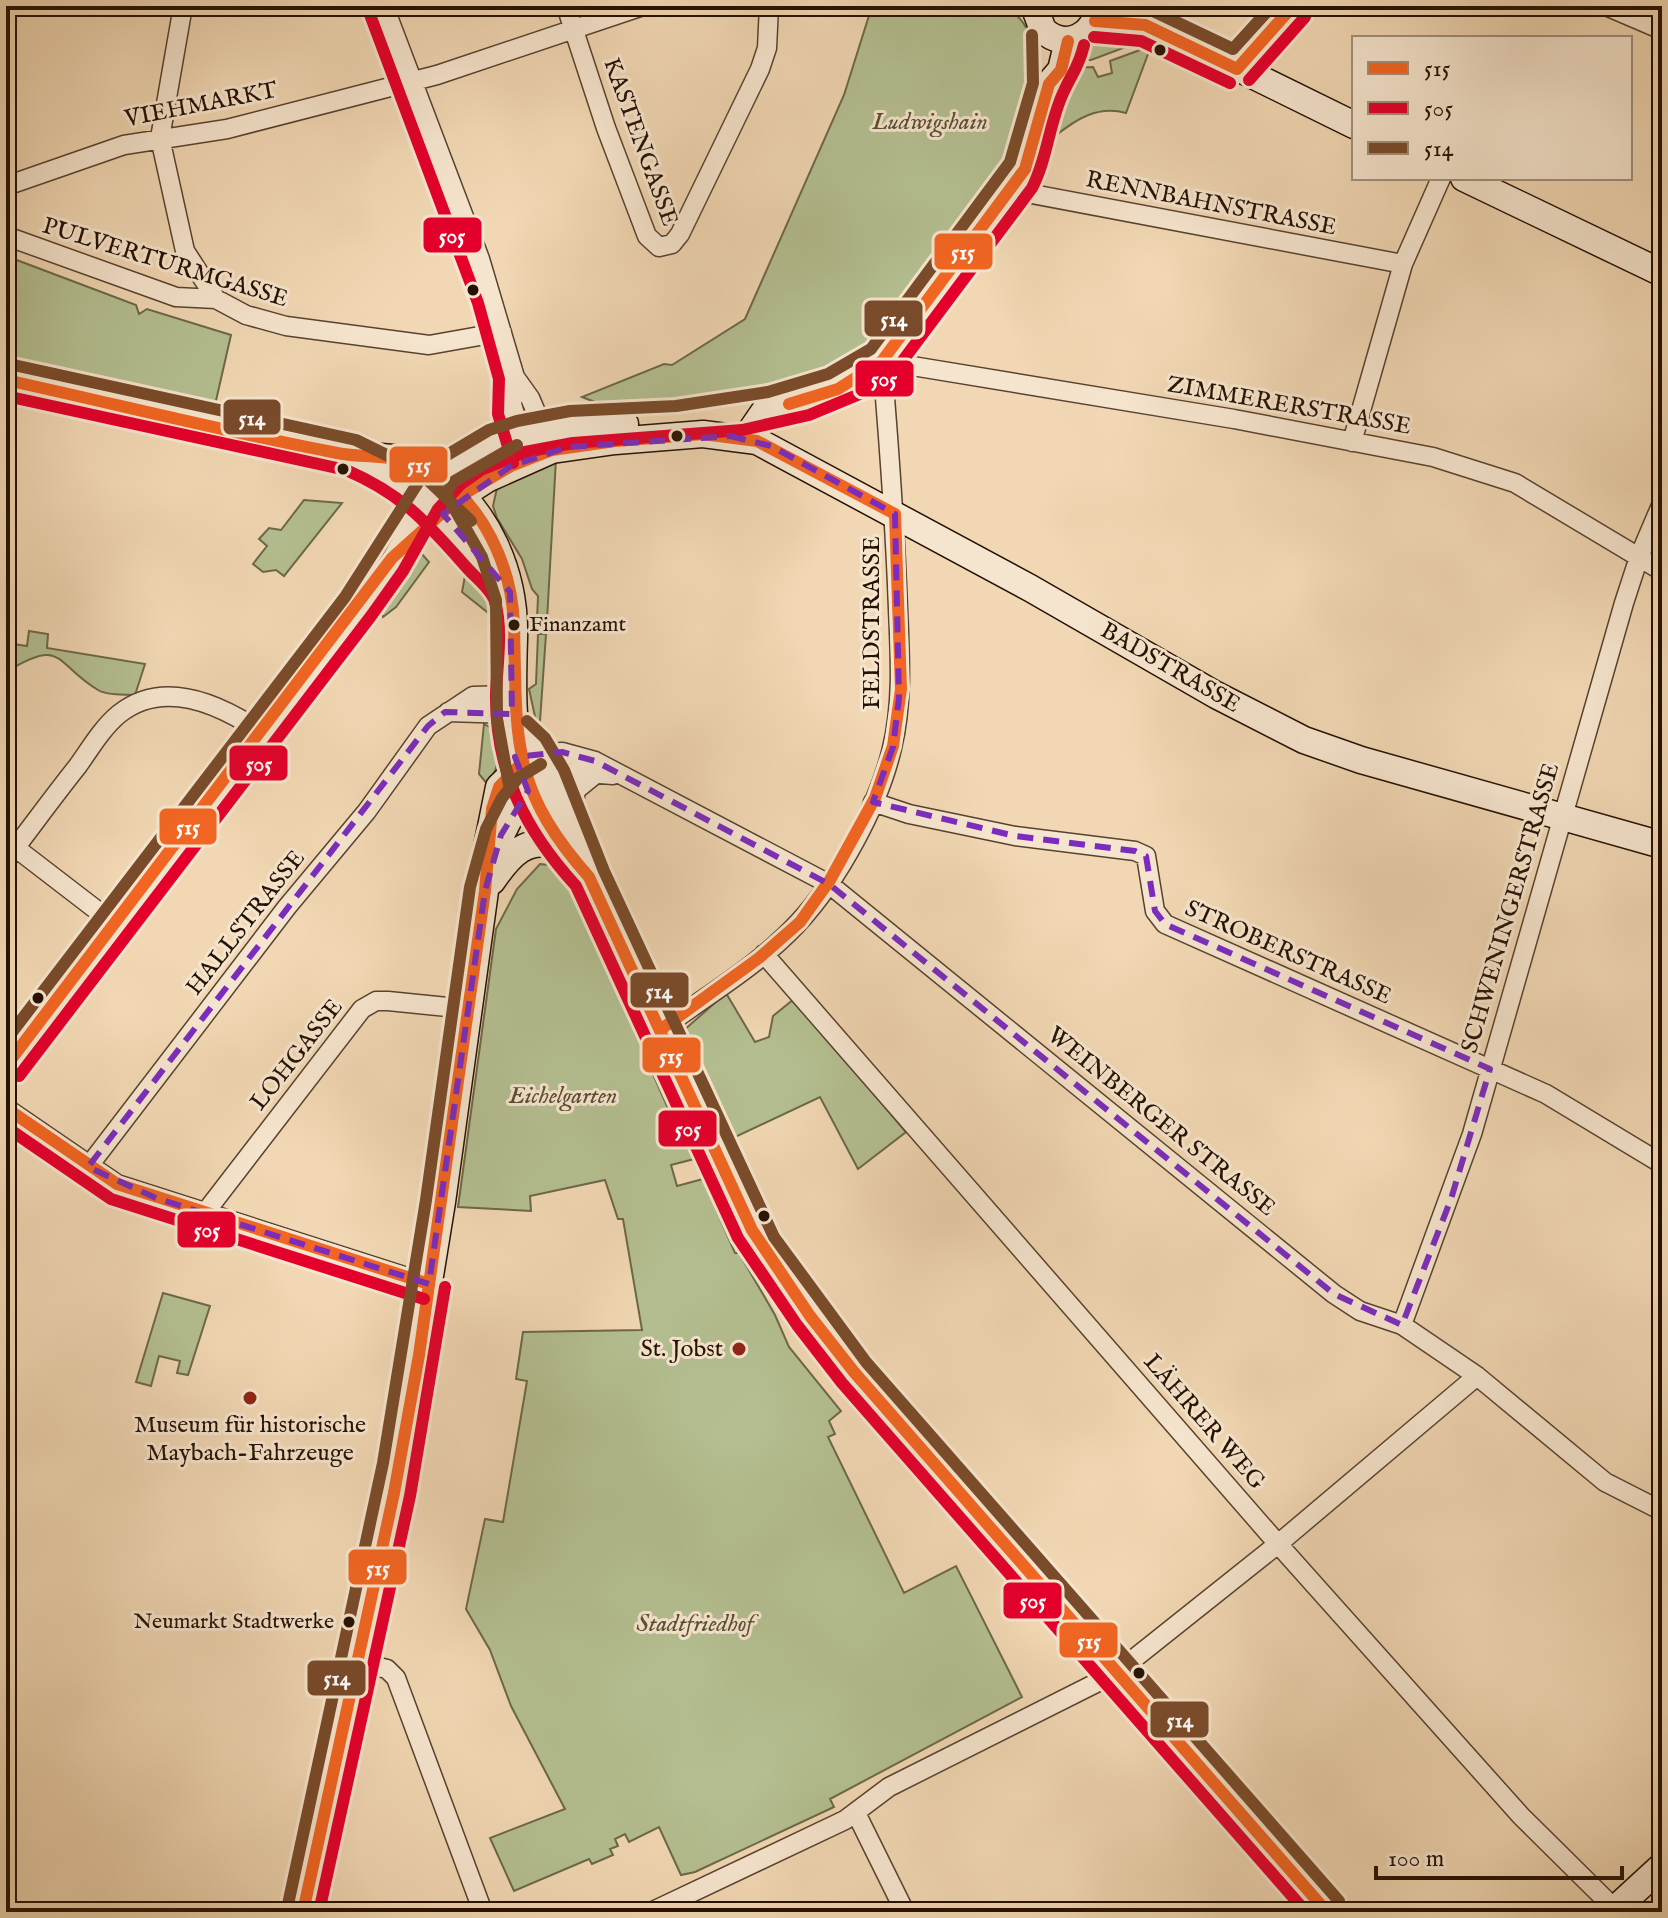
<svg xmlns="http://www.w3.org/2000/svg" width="1668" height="1918" font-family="'IM FELL English',serif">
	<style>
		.green { fill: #b4bf91; stroke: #6c6849; stroke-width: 2 }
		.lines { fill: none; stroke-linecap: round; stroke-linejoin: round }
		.street-casing { stroke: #58422e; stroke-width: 21 }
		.secondary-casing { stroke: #251101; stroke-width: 29 }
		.street { stroke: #f6e5ce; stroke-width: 18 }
		.secondary { stroke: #f6e5ce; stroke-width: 26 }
		.bus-1-casing { stroke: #f6e5ce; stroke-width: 18 }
		.bus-2-casing { stroke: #f6e5ce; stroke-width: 18 }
		.bus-3-casing { stroke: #f6e5ce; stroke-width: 18 }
		.bus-1 { stroke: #f26522; stroke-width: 12 }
		.bus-2 { stroke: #e4002b; stroke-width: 12 }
		.bus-3 { stroke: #7a4b2a; stroke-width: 12 }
		.marked { fill: none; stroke: #7b2cbf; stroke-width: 6; stroke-dasharray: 16 10; stroke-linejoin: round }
		.bus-dot { fill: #251101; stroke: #f6e5ce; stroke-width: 3 }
		.poi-dot { fill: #8f2418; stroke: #f6e5ce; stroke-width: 3 }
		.labels { text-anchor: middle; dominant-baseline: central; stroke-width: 6; stroke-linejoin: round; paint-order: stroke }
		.bus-label { font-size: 22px; fill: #251101; stroke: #f6e5ce; text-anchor: start }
		.street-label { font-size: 24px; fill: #251101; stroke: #f6e5ce }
		.park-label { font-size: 24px; font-style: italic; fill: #574e33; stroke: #f6e5ce }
		.poi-label { font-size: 24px; fill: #251101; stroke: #f6e5ce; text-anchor: end }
		.line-badge { stroke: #f6e5ce; stroke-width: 3 }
		.badge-label { font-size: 22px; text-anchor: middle; font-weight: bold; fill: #fff }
	</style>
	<rect width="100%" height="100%" fill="#f1d7b3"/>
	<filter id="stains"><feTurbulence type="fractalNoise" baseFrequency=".0025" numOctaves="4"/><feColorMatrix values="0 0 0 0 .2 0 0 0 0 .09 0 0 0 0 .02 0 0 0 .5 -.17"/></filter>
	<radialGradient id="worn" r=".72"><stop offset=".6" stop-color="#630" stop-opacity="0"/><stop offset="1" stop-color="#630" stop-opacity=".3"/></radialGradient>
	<path class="green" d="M872,6H1002C1056,29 1026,108 1017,152L1010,166C961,232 890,347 816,381C781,397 739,398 702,403C661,407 622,415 582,397L664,364L672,365L745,319L844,95Z
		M1108,33H1123L1142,41L1091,60L1075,59L1081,50Z
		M1151,46L1126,113C1098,105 1076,119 1054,137L1072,68L1093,67L1098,77L1112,73L1110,61Z
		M6,256L136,305L139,314L147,309L231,335L215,405L199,401L195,408L84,382L79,373L6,356Z
		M556,459L547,620H537L538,596L532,589L522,559L497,518L493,506L497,488Z
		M304,500L342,503L284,576L276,570L263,572L253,564L267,546L259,539L269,528L281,530Z
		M421,553L429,562L396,607L383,617L377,606Z
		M475,561L490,584L496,619L462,592L467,565Z
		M29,631L48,634L47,648L145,664L135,695C125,694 107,696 98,690C54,664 64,636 6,672V643L27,646Z
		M538,634H546L540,721H536L529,689L536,684Z
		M484,724L493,729C502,749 499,768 488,785L479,774Z
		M540,864L557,866L566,876L685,1147L693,1149L698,1158L671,1165L677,1186L703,1179L735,1253H739L775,1315L789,1347L841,1411L829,1421L835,1434L828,1437L904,1593L956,1566L1022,1697L830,1799L834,1807L695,1872L681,1875L659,1827L629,1842L625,1834L615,1839L618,1846L610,1849L613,1855L592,1864L589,1859L514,1891L490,1838L565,1809L511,1706L490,1650L466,1609L485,1519L503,1522L527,1381L516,1379L523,1332L642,1330L623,1219H618L605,1180L530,1196L531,1211L458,1207L496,929L517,889Z
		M726,993L755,1042L769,1037L773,1016L794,999L906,1132L858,1169L820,1097L731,1139L683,1031Z
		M163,1293L210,1306L188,1375L177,1373L180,1361L159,1356L151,1386L136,1382Z"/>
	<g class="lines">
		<g class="street-casing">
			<path id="street" d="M183,6L160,138L185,251L216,299
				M384,6L480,259L515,377L530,398L548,440
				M566,6L606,128L647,236L659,247L672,244L680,234L760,69L767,48L769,6
				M1606,6L1662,30
				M1237,69L1293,6
				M6,186L124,145L227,129L437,75L643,6
				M1011,190L1403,264
				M6,236L176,297L216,299L246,315L286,326L429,345L502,332
				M515,377L512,404L525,448
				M1352,442L1403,264L1441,178
				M397,554L443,514
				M448,712L512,714
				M536,754L562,752L595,761L829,884L1334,1294L1360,1311L1402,1325L1477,1376L1605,1482L1662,1511
				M550,777L575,772L613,775
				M873,802L909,814L1015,836L1135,851L1146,856L1155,911L1165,924L1546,1094L1662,1164
				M571,823L576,790L597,773
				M8,842L116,925
				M6,860C30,829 53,797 77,767C90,749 102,728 119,714C164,678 221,705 261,732
				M764,954L1278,1544L1521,1816L1618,1912
				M660,1030C707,995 758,966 798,923C838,880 879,805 892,748C903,703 900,655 898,609C895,526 889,444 882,361L1234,419L1433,457L1515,483L1662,571
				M6,1066L358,606L392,558L426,498
				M6,1108L117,1184L429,1284
				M88,1167L287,907L367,811L428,726L473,696L511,695
				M204,1214L362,1009L376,1001H388L467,1009
				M1402,1325L1472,1134L1624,603L1639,557L1662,503
				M358,1662L387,1669L396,1678L483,1912
				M856,1813L905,1912
				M651,1912L845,1820L889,1787L1116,1673L1278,1544L1477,1376"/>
		</g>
		<g class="secondary-casing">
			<path id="secondary" d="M1034,6L1043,30C1065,51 1097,36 1097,6
				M1112,6L1354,125
				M1464,178L1662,273
				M6,380C117,404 227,429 338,453C369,459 405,453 433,471C488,508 516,574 514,639C511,732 512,798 580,869
				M746,438L766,409C809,394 845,393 882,361L1025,169L1049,84L1061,70L1068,41
				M370,463L426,498L502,583
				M426,498C481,435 546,427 625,424
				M443,514L462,495L487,479L552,450L615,441L703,434L757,441L1030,588L1216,695L1304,740L1361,760L1662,845
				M516,733L532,748L550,777L589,877L760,1245L854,1372L1327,1912
				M487,847L499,787L530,757
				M492,881C509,856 528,833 561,848
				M303,1912L399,1466L442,1202L485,891L501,835L515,807L528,791L550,777
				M1612,1912L1662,1866"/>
		</g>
		<use href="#street" class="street"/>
		<use href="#secondary" class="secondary"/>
		<g class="bus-1-casing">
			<path id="bus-1" d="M1095,21L1145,25L1237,69
				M1237,69L1293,6
				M6,380C116,404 226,432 337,453C368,459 404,453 432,471C483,504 512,566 514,625C517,738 509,787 589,877L752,1230L810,1316L854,1372L1327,1912
				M789,404L838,389L882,361L1025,169L1049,84L1061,70L1068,41
				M6,1066L392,558L462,495L511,466L552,450L615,441L703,434L757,441L895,514L901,689L893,746L875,798L830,880L800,922L759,958L660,1030
				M6,1108L117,1184L429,1284
				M303,1912L394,1493L419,1355L485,891L492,809L499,787L519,766"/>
		</g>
		<g class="bus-2-casing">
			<path id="bus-2" d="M369,12L478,303L499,379L498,414L513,463
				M1094,37L1141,41L1230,83
				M1249,80L1305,17
				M6,396L346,470C404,495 427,523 468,569C476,578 492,590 495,602C503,630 497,665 496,694C495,771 525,830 576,886L738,1238L797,1325L842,1383L1306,1912
				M19,1076L371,616L403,571L438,509L461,484L481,470L525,452L573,443L742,430L809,415L867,391L895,371L1032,188C1048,157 1049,122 1064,91C1073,71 1078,69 1084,45
				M6,1127L111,1199L424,1299
				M319,1912L410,1496L445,1287"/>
		</g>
		<g class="bus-3-casing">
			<path id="bus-3" d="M1108,6L1151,10L1233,49L1272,6
				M9,364L356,440L417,470L471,521
				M527,721L545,738L564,770L604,871L774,1237L866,1362L1339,1901
				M509,785L497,719L496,600L482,557L446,494L453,482L517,445
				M6,1040L345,597L421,478L442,458L489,430L517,421L570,411L676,406L768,392L828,374L871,349L1010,162L1033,83L1032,35
				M287,1909L383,1463L426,1200L470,887L486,829L502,798L518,778L541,764"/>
		</g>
		<use href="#bus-1" class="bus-1"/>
		<use href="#bus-2" class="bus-2"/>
		<use href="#bus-3" class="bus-3"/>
	</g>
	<path class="marked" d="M730,436L771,446L895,514L899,698L893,747L873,802L1015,836L1135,851L1146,856L1155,911L1165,924L1490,1069L1451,1199L1402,1325L1334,1294L829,884L595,761L562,752L515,757L528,791L501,835L485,891L429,1284L156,1198L88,1167L428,726L445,712L512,714L510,592L443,514L511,466L568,447Z"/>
	<g class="bus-dot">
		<circle cx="1160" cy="50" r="7"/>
		<circle cx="473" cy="290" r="7"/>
		<circle cx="677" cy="436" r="7"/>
		<circle cx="343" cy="469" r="7"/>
		<circle cx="514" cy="625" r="7"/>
		<circle cx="38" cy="998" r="7"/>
		<circle cx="764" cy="1216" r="7"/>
		<circle cx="349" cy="1622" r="7"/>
		<circle cx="1139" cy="1673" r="7"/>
	</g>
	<g class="poi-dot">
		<circle cx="739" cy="1349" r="8"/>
		<circle cx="250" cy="1398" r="8"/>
	</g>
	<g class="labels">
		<g class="bus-label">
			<text x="529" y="625">Finanzamt</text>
			<text x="334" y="1622" text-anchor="end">Neumarkt Stadtwerke</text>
		</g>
		<g class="street-label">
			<text transform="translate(201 105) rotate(-11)">VIEHMARKT</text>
			<text transform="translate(640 142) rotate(70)">KASTENGASSE</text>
			<text transform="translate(1211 204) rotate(11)">RENNBAHNSTRASSE</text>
			<text transform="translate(165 263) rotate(17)">PULVERTURMGASSE</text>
			<text transform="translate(1289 406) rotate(10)">ZIMMERERSTRASSE</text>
			<text transform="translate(872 623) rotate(-90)">FELDSTRASSE</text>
			<text transform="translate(1170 668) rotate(30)">BADSTRASSE</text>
			<text transform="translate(1511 908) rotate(-74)">SCHWENINGERSTRASSE</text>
			<text transform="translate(246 923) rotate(-52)">HALLSTRASSE</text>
			<text transform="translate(1288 953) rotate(24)">STROBERSTRASSE</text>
			<text transform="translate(297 1055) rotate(-52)">LOHGASSE</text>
			<text transform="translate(1161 1122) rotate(39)">WEINBERGER STRASSE</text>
			<text transform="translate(1204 1422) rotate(49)">LÄHRER WEG</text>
		</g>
		<g class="park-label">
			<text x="930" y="122">Ludwigshain</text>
			<text x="563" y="1096">Eichelgarten</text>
			<text x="695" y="1624">Stadtfriedhof</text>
		</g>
		<g class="poi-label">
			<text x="723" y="1349">St. Jobst</text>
			<text x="250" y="1425" text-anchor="middle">Museum für historische<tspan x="250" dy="28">Maybach-Fahrzeuge</tspan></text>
		</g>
	</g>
	<g class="line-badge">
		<rect x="422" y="216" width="61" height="38" rx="8" fill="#e4002b"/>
		<rect x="933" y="232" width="61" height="39" rx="8" fill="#f26522"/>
		<rect x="863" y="299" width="61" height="39" rx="8" fill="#7a4b2a"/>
		<rect x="854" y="359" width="61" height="39" rx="8" fill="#e4002b"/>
		<rect x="222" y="398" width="60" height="38" rx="8" fill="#7a4b2a"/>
		<rect x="388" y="445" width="61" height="39" rx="8" fill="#f26522"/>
		<rect x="228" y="744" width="61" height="38" rx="8" fill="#e4002b"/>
		<rect x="158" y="807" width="60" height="39" rx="8" fill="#f26522"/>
		<rect x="629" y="971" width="61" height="38" rx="8" fill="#7a4b2a"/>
		<rect x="641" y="1036" width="61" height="38" rx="8" fill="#f26522"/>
		<rect x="657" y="1109" width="61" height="39" rx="8" fill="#e4002b"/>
		<rect x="176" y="1210" width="61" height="39" rx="8" fill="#e4002b"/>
		<rect x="347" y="1548" width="61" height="38" rx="8" fill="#f26522"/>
		<rect x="1002" y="1581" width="61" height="39" rx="8" fill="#e4002b"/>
		<rect x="1058" y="1621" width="61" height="38" rx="8" fill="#f26522"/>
		<rect x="306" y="1659" width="61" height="38" rx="8" fill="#7a4b2a"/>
		<rect x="1149" y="1700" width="61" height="39" rx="8" fill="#7a4b2a"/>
	</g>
	<g class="badge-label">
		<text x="452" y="243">505</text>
		<text x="963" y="259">515</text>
		<text x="894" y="326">514</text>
		<text x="884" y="386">505</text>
		<text x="252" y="425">514</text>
		<text x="419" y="472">515</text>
		<text x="259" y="771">505</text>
		<text x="188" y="834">515</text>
		<text x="659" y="998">514</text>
		<text x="671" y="1063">515</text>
		<text x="688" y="1136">505</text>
		<text x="207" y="1237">505</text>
		<text x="378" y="1575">515</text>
		<text x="1033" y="1608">505</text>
		<text x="1089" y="1648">515</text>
		<text x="337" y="1685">514</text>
		<text x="1180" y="1727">514</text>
	</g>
	<rect width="1668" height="1918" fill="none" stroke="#f1d7b3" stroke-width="32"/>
	<rect x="8" y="8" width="1652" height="1902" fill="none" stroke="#251101" stroke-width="4"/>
	<rect x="16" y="16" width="1636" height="1886" fill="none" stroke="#251101" stroke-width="2"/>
	<rect x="1352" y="36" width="280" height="144" fill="#f6e5ce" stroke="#a2907c" stroke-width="2"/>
	<rect x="1368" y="62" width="40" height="12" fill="#f26522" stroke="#a2907c" stroke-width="2"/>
	<text x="1424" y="76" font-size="24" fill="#251101">515</text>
	<rect x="1368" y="102" width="40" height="12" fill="#e4002b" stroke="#a2907c" stroke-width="2"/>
	<text x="1424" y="116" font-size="24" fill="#251101">505</text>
	<rect x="1368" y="142" width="40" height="12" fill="#7a4b2a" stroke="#a2907c" stroke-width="2"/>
	<text x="1424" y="156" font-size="24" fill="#251101">514</text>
	<path d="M1376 1866v12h246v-12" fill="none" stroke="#251101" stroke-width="4"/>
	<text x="1388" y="1866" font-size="24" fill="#251101" stroke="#f6e5ce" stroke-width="6" paint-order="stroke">100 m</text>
	<rect width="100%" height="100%" filter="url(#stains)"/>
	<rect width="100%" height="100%" fill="url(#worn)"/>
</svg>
